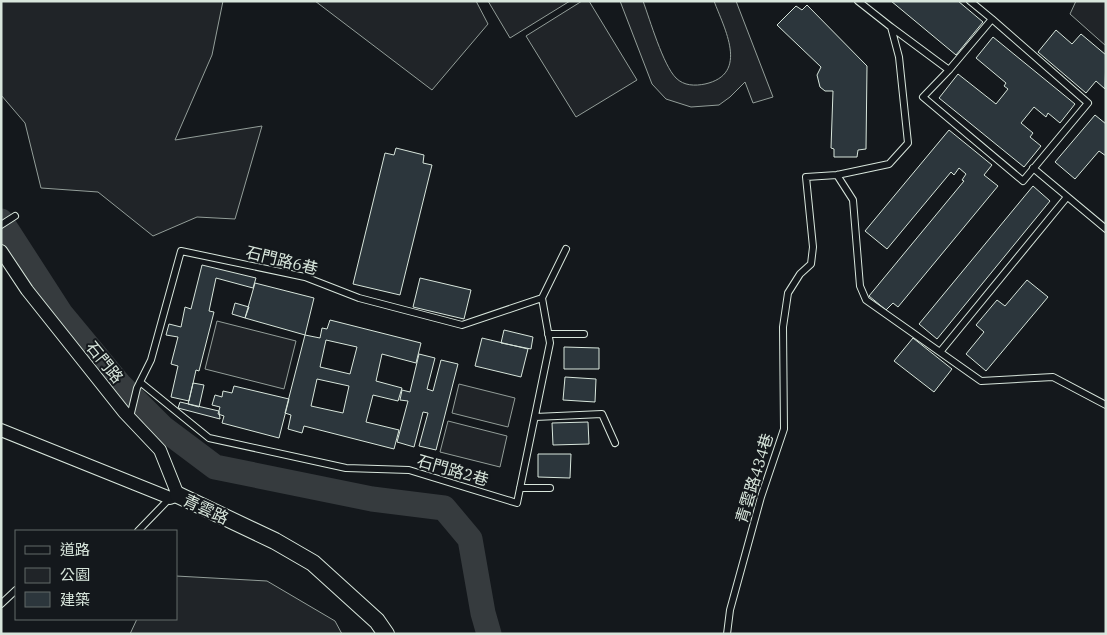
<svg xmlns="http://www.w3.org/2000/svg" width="1107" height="635" font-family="'IBM Plex Serif','Noto Sans TC',serif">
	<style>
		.green { fill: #202428; stroke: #939e99 }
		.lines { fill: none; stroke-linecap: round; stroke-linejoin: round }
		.river { stroke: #363b3e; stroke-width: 25 }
		.building { fill: #2c363c; stroke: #d8e6dc; fill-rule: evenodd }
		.service-casing { stroke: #d8e6dc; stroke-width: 8 }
		.minor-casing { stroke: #d8e6dc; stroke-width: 14 }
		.tertiary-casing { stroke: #d8e6dc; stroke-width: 18 }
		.service { stroke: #14181c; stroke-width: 6 }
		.minor { stroke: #14181c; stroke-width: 12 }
		.tertiary { stroke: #14181c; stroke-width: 16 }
		.labels { text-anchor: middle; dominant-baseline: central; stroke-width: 4; stroke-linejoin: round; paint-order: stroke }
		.street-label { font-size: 16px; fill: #d8e6dc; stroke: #14181c }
	</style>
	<rect width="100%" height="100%" fill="#14181c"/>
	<path class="green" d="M1,1H223L212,55L175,140L262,126L235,219L197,217L153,236L98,192L41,188L25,123L1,95Z
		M315,1H476L488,24L432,90Z
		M488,1H570L510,38Z
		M582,1H589L637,80L576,117L526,36Z
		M620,1H643C650,20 663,65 676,78C684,86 695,86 705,84C750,74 724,28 714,1H736L773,97L753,103L745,82L730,97L719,105L691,107L666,99L652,84Z
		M1076,1H1106V46L1070,14Z
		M217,321L296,341L284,389L205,369Z
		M459,384L515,398L508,427L452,413Z
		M448,421L507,436L500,467L440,452Z
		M176,576L267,581L335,621L342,634H130L137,619H176Z"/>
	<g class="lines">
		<path class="river" d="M1,221L61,314L119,384L163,428L215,467L372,499L444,508L470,539L483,613L489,634"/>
	</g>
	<path class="building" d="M891,1H958L983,22L956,55Z
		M807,5L867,66L866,149L858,150L857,157H834V149L831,148L833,91H825L820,87L817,75L821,67L777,25L796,6L802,10Z
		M1056,30L1072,44L1081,34L1106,55L1105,89L1096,81L1086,93L1038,52Z
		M993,37L1075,104L1060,123L1048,113L1046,117L1034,107L1021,123L1033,133L1030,137L1041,146L1024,167L939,98L958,74L996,104L1008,89L1004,86L1006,83L976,58Z
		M1095,115L1106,124V156L1099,151L1075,179L1055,162Z
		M949,130L992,165L984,175L998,186L898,307L893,303L886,310L869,296L964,181L962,180L966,174L959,168L954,175L951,172L887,249L865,231Z
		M396,148L424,155L423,163L432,165L400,295L353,284L385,153L394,155Z
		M1033,186L1050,201L937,339L919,324Z
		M202,265L256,278L253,288L216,278L209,311L214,312L199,371L196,370L189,401L171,397L178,366L171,364L178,337L166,335L169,324L181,327L185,307L191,309Z
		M420,278L471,290L464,319L413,307Z
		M1027,280L1048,297L986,371L966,354L984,332L976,325L997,300L1005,306Z
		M255,283L314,298L305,335L245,318Z
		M235,303L249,307L245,318L232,314Z
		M330,320L421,343L416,363L382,354L376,381L402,388L398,401L373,395L366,422L399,430L394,449L304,426L302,433L288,429L291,415L285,413L305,335L320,338L322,328L327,329ZM326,340L357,347L350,374L320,367ZM317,379L349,386L343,413L311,406Z
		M504,330L533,337L531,349L501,343Z
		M482,338L528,349L521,377L475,366Z
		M913,338L952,369L934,392L894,361Z
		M564,347L599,348V369H564Z
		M419,354L435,358L427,389L433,391L441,360L458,364L436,450L419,446L428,413L423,412L414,447L397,442L408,401L400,400L402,390L410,392Z
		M565,377L596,379L595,402L563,400Z
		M193,383L204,385L199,407L188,404Z
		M234,386L289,399L279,438L222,423L224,416L218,414L220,407L212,405L215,395L222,397L223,391L232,393Z
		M180,402L219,411L220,419L178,408Z
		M588,422L589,444L553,445L552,423Z
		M538,454H571L570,478L538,477Z"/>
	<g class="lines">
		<g class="service-casing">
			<path id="service" d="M970,1L992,19
				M891,27L949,70L923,97L1023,181L1088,103L992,19L949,70
				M1033,168L1106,229
				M837,175L853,200L860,286L866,300L981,381L1053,377L1106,405
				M1,225L15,216
				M548,334H584
				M940,352L1067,197
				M140,382L209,438L346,468L409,470L517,503L550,343L542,298L566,249
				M130,417L137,388L151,360L181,251L305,277L359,298L462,325L542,298
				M535,417L602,414L615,443
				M520,488H550
				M138,531L170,498
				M1,604L16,590
				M727,634L730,610L761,497L784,429L783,327L788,293L800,274L811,264L813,247L806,177L837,175L889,164L908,143L899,57L891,27L858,1"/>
		</g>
		<g class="minor-casing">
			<path id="minor" d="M1,251L27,290L124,412L160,450L178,495L170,498L1,430"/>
		</g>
		<g class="tertiary-casing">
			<path id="tertiary" d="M178,495L275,541L313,563L377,621L386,634"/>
		</g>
		<use href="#service" class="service"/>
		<use href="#minor" class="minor"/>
		<use href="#tertiary" class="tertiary"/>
	</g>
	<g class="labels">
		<g class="street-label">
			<text transform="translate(282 260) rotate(14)">石門路6巷</text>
			<text transform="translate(105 362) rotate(51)">石門路</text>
			<text transform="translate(453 470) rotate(16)">石門路2巷</text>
			<text transform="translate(754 478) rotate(-73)">青雲路434巷</text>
			<text transform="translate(206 509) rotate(25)">青雲路</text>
		</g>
	</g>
	<rect width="1107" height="635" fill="none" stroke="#d8e6dc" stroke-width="5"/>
	<rect x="15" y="530" width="162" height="90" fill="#14181c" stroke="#626a69"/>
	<rect x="25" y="546" width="25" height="8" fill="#14181c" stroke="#626a69"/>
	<text x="60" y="555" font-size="15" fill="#d8e6dc">道路</text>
	<rect x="25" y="568" width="25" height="15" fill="#202428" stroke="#626a69"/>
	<text x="60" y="580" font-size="15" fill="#d8e6dc">公園</text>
	<rect x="25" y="592" width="25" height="15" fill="#2c363c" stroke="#626a69"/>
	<text x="60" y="605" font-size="15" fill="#d8e6dc">建築</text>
</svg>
